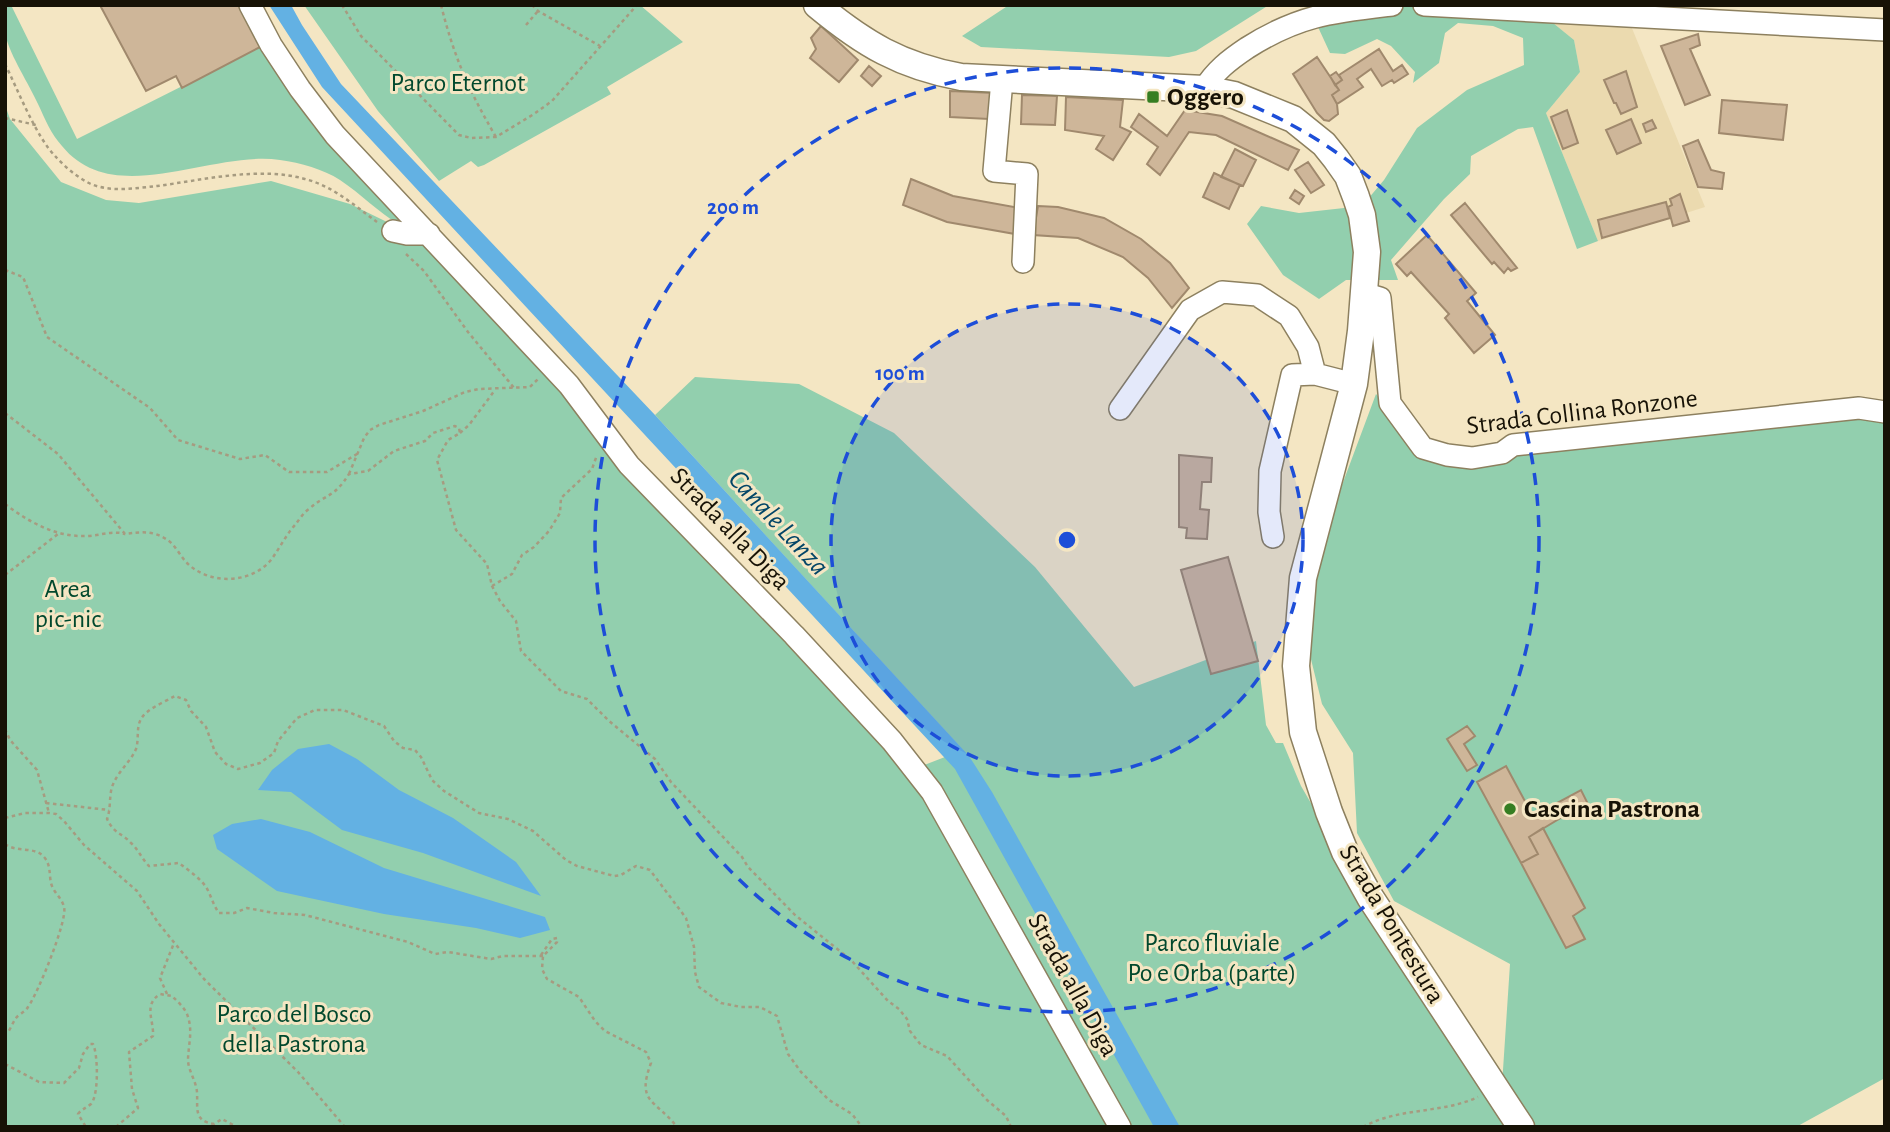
<svg xmlns="http://www.w3.org/2000/svg" width="1890" height="1132" font-family="'Alegreya Sans',sans-serif">
	<style>
		.built { fill: #ebdaaf }
		.green { fill: #92cfae }
		.water { fill: #63b1e3 }
		.building { fill: #ceb699; stroke: #a0896d; stroke-width: 2 }
		.lines { fill: none; stroke-linecap: round; stroke-linejoin: round }
		.minor-casing { stroke: #8d805f; stroke-width: 24 }
		.major-casing { stroke: #8d805f; stroke-width: 29 }
		.path { stroke: #a69b80; stroke-width: 2.5; stroke-dasharray: 3.5 3.5; stroke-linecap: butt }
		.minor { stroke: #fff; stroke-width: 21 }
		.major { stroke: #fff; stroke-width: 26 }
		.ring { fill: none; stroke: #1d4ed8; stroke-width: 3.5; stroke-dasharray: 12 9 }
		.poi-dot { fill: #367e22; stroke: #f4e6c3; stroke-width: 2.5 }
		.labels { text-anchor: middle; dominant-baseline: central; stroke-width: 6; stroke-linejoin: round; paint-order: stroke }
		.park-label { font-size: 26px; fill: #00482d; stroke: #f4e6c3 }
		.poi-label { font-size: 26px; font-weight: bold; fill: #171206; stroke: #f4e6c3; text-anchor: start }
		.street-label { font-size: 26px; fill: #171206; stroke: #f4e6c3 }
		.water-label { font-size: 28px; font-style: italic; fill: #044667; stroke: #f4e6c3 }
		.centre { fill: #1d4ed8; stroke: #f4e6c3; stroke-width: 3.5 }
		.ring-label { font-size: 21px; text-anchor: middle; font-weight: bold; fill: #1d4ed8; stroke: #f4e6c3; stroke-width: 6; stroke-linejoin: round; paint-order: stroke }
	</style>
	<rect width="100%" height="100%" fill="#f4e6c3"/>
	<path class="built" d="M1542,14L1627,16L1705,207L1598,241L1546,113L1580,72L1574,40Z"/>
	<path class="green" d="M5,5H11L77,139L264,45L289,90L314,127L407,221L400,225C378,212 361,194 340,180C323,169 301,163 280,160C211,150 114,210 62,146C51,134 45,119 38,104C30,86 10,55 6,37C3,28 5,15 5,5Z
		M304,5H640L683,42L607,87L611,94L484,165L478,167L471,161L439,181L378,111Z
		M1009,5H1269L1196,51L1169,57L981,47L962,36Z
		M1395,5L1542,14L1574,40L1580,72L1546,113L1598,241L1577,249L1533,127L1518,129L1471,156L1470,174L1444,199L1391,260L1398,280H1346L1319,299L1283,275L1247,224L1261,206L1299,213L1362,206L1384,180L1417,128L1467,90L1524,65L1523,38L1493,26L1458,23L1445,33L1439,63L1413,83L1415,72L1391,46L1377,39L1345,54L1330,53L1318,27Z
		M5,105L10,119L61,182L106,200L139,203L271,181L350,204L420,238L914,769L963,750L655,415L695,377L799,384L894,433L1035,567L1134,687L1256,641L1266,725L1276,743H1283L1301,786L1330,836L1518,1127H5Z
		M1376,394L1430,456L1885,413V1078L1796,1127H1530L1502,1085L1510,964L1394,901L1357,833L1353,753L1322,704L1307,643L1323,536Z"/>
	<path class="water" d="M269,5H291L302,25L341,84L655,415L969,756L992,792L1180,1127H1154L955,769L322,87Z
		M329,744L357,759L399,790L453,818L516,862L541,896L423,853L342,830L291,792L258,790L272,770L298,749Z
		M261,819L310,832L384,868L545,917L550,930L520,938L476,928L384,914L277,891L217,849L213,835L232,824Z"/>
	<path class="building" d="M104,5H243L264,45L182,88L176,76L146,91L101,7Z
		M821,26L858,60L839,82L810,58L816,49L811,38Z
		M1698,34L1700,45L1690,49L1710,95L1685,105L1661,46Z
		M1379,49L1393,71L1402,65L1408,74L1394,83L1392,80L1382,86L1371,69L1357,79L1363,87L1337,104L1332,95L1339,90L1335,85L1342,80L1339,75Z
		M1317,57L1339,90L1332,95L1337,104L1338,114L1329,121L1324,120L1317,113L1293,74Z
		M869,66L881,76L872,86L861,76Z
		M1626,71L1637,107L1621,114L1616,103H1614L1604,80Z
		M1336,72L1342,80L1335,85L1330,76Z
		M950,91L994,93L989,119L950,117Z
		M1022,95L1057,96L1055,125L1021,124Z
		M1066,97L1123,100L1120,127L1131,132L1113,160L1096,149L1104,136L1065,130Z
		M1722,100L1787,105L1783,140L1719,133Z
		M1185,110L1222,116L1299,150L1288,170L1216,135L1189,132L1160,175L1147,164L1158,147L1131,127L1139,114L1167,136Z
		M1567,110L1578,143L1563,149L1551,117Z
		M1631,119L1641,143L1617,154L1606,130Z
		M1652,120L1656,128L1646,132L1643,124Z
		M1698,140L1711,170L1724,173L1722,189L1698,187L1683,146Z
		M1235,149L1256,160L1243,186L1221,177Z
		M1308,162L1324,185L1311,193L1295,170Z
		M1214,173L1240,185L1229,209L1203,197Z
		M911,179L953,196L1019,208L1015,234L947,222L903,205Z
		M1295,190L1304,196L1299,204L1290,198Z
		M1680,194L1689,221L1673,226L1668,207L1672,205L1670,199Z
		M1666,202L1670,218L1602,238L1598,220Z
		M1465,203L1517,268L1511,271L1508,268L1504,273L1494,262L1492,264L1451,215Z
		M1038,206L1058,207L1104,218L1141,239L1170,263L1189,288L1172,308L1148,278L1123,257L1078,238L1033,235Z
		M1427,235L1476,293L1467,301L1495,335L1474,353L1445,318L1449,314L1411,272L1407,276L1396,264Z
		M1179,455L1212,458L1211,482H1202L1200,509L1209,510L1207,539L1186,538L1187,528L1179,527Z
		M1228,557L1258,661L1211,674L1181,570Z
		M1467,726L1475,736L1464,744L1477,765L1467,771L1447,739Z
		M1506,766L1533,816L1581,790L1587,802L1529,837L1538,854L1521,863L1477,782Z
		M1543,828L1585,908L1573,916L1585,939L1566,948L1521,863L1538,854L1529,837Z"/>
	<g class="lines">
		<g class="minor-casing">
			<path id="minor" d="M250,5L271,45L300,89L335,135L569,385L629,465L794,635L892,741L932,792L1120,1127
				M1424,5L1885,30
				M1002,80L994,171L1027,174L1023,262
				M1204,89C1215,71 1229,60 1247,48C1299,15 1332,12 1392,5
				M393,231L407,234H429
				M1363,293L1380,298L1390,403L1423,448L1447,455L1472,458L1502,453L1513,445L1859,408L1885,412
				M1120,409L1190,310L1222,292L1257,295L1289,316L1308,347L1315,374
				M1273,537L1269,512L1270,471L1292,375L1315,374L1354,384"/>
		</g>
		<g class="major-casing">
			<path id="major" d="M817,5C864,44 901,66 961,77L1204,89L1234,95L1293,119L1324,144L1336,159L1348,176L1356,197L1362,215L1367,252L1361,331L1354,384L1303,578L1296,666L1303,732L1329,812L1345,852L1370,897L1521,1127"/>
		</g>
		<path class="path" d="M342,5L361,36L459,135L471,138L496,137L534,114L552,101L637,5
			M441,5C454,57 469,91 496,137
			M532,5L538,11L600,46
			M526,25L538,11
			M5,64C18,90 36,137 56,157C65,167 77,177 89,183C109,193 136,188 157,186C203,180 260,166 305,179C333,186 355,206 377,222
			M5,118L36,125
			M406,254L424,271L468,332L515,389
			M5,270L23,277L47,337L150,408L178,440L240,459L265,455L289,472H327L357,454
			M5,413L58,454L125,534C140,532 152,530 166,539C175,544 180,556 187,563C209,585 250,584 270,561C279,550 285,536 295,525C299,520 303,513 309,509C327,493 334,498 349,474L368,471L394,451L425,441L433,433L455,426L459,428L460,433L448,440L437,460L456,530L487,564L492,586L500,601L516,621L521,651L561,691L587,699L609,721L655,759L671,782L742,857L748,867L795,915L851,960L888,1001L899,1009L907,1019L910,1031L921,1045L947,1056L987,1100L1006,1116L1011,1127
			M460,433L469,425L495,390
			M349,474L364,438L370,430L379,425L423,411L465,392L479,389L530,387L538,379
			M5,504C29,522 55,537 86,536C99,536 112,530 125,534
			M5,575L58,534
			M492,586L512,574L522,555L534,547L549,531L560,513L561,498L592,469L597,455
			M5,729L10,740L37,770L49,813
			M46,803L109,810
			M5,818L25,813H49L56,814L64,821L84,845L137,891L159,924L204,979L298,1072L345,1127
			M5,844C17,853 35,846 44,857C51,865 49,874 51,883C53,892 62,898 64,907C68,920 37,995 28,1007C25,1012 19,1014 16,1018C13,1022 11,1028 8,1032L5,1033
			M541,955L552,939L557,938V942L543,956L542,969L547,979L579,997L595,1021L605,1031L646,1052L651,1063C636,1103 655,1099 677,1127
			M543,956H503L491,959L448,952L435,954L408,942L305,915L274,913L247,908L234,913H219C213,905 211,895 206,887C199,877 188,870 179,863L149,866C142,859 138,849 131,843C121,832 115,835 107,819C111,809 109,797 112,787C117,772 130,763 136,749C140,737 134,723 146,713C154,706 166,701 175,696L186,700L191,711L206,727L215,752L226,764L238,769L260,763L274,753L278,741L297,718L315,710H343L384,726L394,741L403,748L415,750L421,757L432,780L444,791L479,813L508,819L533,831L566,860L577,866L614,876L621,875L636,866L650,870L686,918L694,947L695,972L699,987L721,1003L741,1007H760L777,1016L788,1054L801,1072L829,1100L852,1114L862,1127
			M167,994L160,978L174,943
			M5,1064L39,1082L64,1083L79,1068L83,1054L90,1044H93C98,1054 99,1095 91,1104C86,1108 82,1109 78,1114L86,1127
			M116,1127L138,1108L132,1089L129,1052L153,1036C154,1020 143,1005 160,994L172,996C178,1002 186,1009 188,1017C193,1032 188,1046 188,1061C189,1072 196,1081 197,1092C198,1108 193,1121 214,1124L222,1119L237,1127
			M1363,1127C1399,1107 1441,1114 1478,1097"/>
		<use href="#minor" class="minor"/>
		<use href="#major" class="major"/>
	</g>
	<circle cx="1067" cy="540" r="236" fill="#1d4ed8" fill-opacity=".12"/>
	<g class="ring">
		<circle cx="1067" cy="540" r="236"/>
		<circle cx="1067" cy="540" r="472"/>
	</g>
	<g class="poi-dot">
		<rect x="1146" y="90" width="14" height="14" rx="3.5"/>
		<circle cx="1510" cy="809" r="7"/>
	</g>
	<g class="labels">
		<g class="park-label">
			<text x="458" y="83">Parco Eternot</text>
			<text x="68" y="589">Area<tspan x="68" dy="30">pic-nic</tspan></text>
			<text x="1212" y="943">Parco fluviale<tspan x="1212" dy="30">Po e Orba (parte)</tspan></text>
			<text x="294" y="1014">Parco del Bosco<tspan x="294" dy="30">della Pastrona</tspan></text>
		</g>
		<g class="poi-label">
			<text x="1167" y="97">Oggero</text>
			<text x="1524" y="809">Cascina Pastrona</text>
		</g>
		<g class="street-label">
			<text transform="translate(1582 412) rotate(-7)">Strada Collina Ronzone</text>
			<text transform="translate(730 529) rotate(46)">Strada alla Diga</text>
			<text transform="translate(1392 924) rotate(59)">Strada Pontestura</text>
			<text transform="translate(1073 985) rotate(61)">Strada alla Diga</text>
		</g>
		<g class="water-label">
			<text transform="translate(778 523) rotate(47)">Canale Lanza</text>
		</g>
	</g>
	<circle cx="1067" cy="540" r="10" class="centre"/>
	<g class="ring-label">
		<text x="733" y="214">200 m</text>
		<text x="900" y="380">100 m</text>
	</g>
	<rect width="1890" height="1132" fill="none" stroke="#171206" stroke-width="14"/>
</svg>
